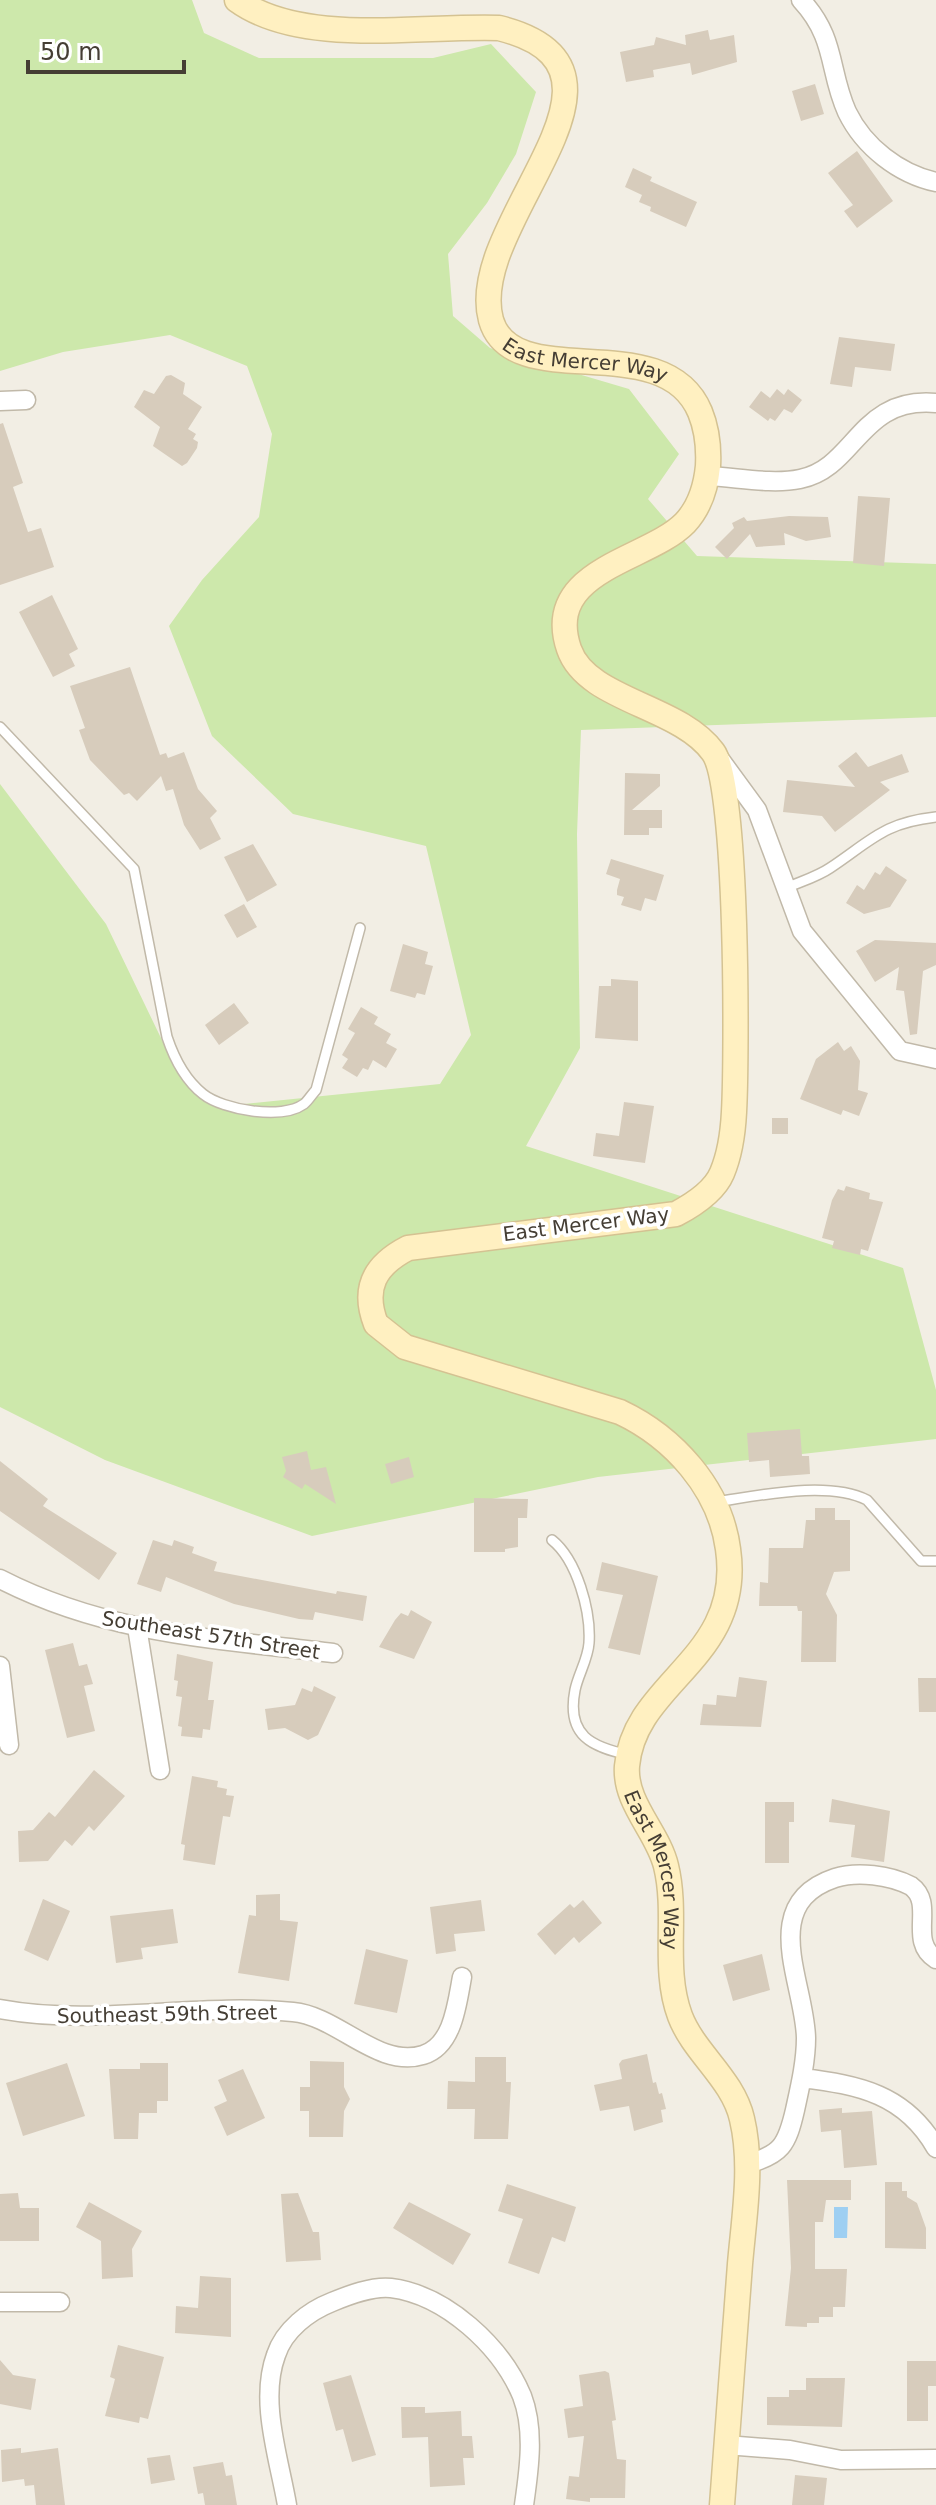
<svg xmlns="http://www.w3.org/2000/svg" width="936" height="2505" font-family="'DejaVu Sans',sans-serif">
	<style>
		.green { fill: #cde8ab }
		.water { fill: #9ecff2 }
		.building { fill: #d7ccbc }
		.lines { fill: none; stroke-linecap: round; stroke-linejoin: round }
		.lane-casing { stroke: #c1b9a9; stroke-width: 12 }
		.street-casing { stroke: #c1b9a9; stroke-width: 21 }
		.secondary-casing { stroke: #d4c292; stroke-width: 27 }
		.lane { stroke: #fff; stroke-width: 9 }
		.street { stroke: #fff; stroke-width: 18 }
		.secondary { stroke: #fff0c1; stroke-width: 24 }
		.labels { text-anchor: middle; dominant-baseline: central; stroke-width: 7; stroke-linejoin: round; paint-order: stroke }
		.street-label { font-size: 20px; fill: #453e34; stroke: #fff }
	</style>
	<rect width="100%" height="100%" fill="#f2eee4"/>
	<path class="green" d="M0,0H192L204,33L259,58H433L491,44L536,92L516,154L487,203L448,254L453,316L490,348L629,389L679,454L648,499L697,556L936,564V717L581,730L577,834L580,1048L526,1146L903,1268L936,1390V1439L598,1477L312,1536L105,1460L0,1407V784L106,924L173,1063L225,1106L440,1084L471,1035L426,846L293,814L212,736L169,626L202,580L259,517L272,434L247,366L170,335L63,352L0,371Z"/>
	<path class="water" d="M834,2207H848L847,2238H834Z"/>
	<path class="building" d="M708,30L710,40L734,35L737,62L692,75L690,63L653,70L654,77L626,82L620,52L654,45L656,37L686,45L685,35Z
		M815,84L824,114L801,121L792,91Z
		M857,151L893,201L857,228L844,211L853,205L828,173Z
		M633,168L652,177L650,181L697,202L686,227L650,211L651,207L639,202L642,195L625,187Z
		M839,337L895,344L891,371L855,367L852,387L830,384Z
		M171,375L185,383L183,394L202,407L188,429L196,434L193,439L198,442L197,448L187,463L182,466L153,446L160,427L134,407L144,390L154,394L166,376Z
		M777,389L784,395L788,389L802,400L792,413L784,409L775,421L770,418L768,421L749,407L761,391L770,398Z
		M3,423L23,483L13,487L28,532L41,528L54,567L0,585V424Z
		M858,496L890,498L884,566L853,563Z
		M789,516L828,517L831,537L806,541L784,533L785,545L756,547L750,534L727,559L715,547L734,528L732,523L744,517L747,521Z
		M52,595L78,649L69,654L75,666L53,677L19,612Z
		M130,667L160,755L166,753L168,758L184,752L198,789L217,811L210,818L221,839L200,850L184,825L173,789L166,791L161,776L137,801L129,793L124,795L90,760L79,730L85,728L70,686Z
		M856,752L868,767L902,754L909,772L880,782L890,790L835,832L822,816L783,812L787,780L855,787L838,766Z
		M625,773L660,774V786L632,810H662V828H649V835H624Z
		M253,844L277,885L247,902L224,857Z
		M611,859L664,875L656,901L645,898L641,911L621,905L624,897L617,895V890L620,879L606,874Z
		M886,866L907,880L890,907L864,914L846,903L857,885L864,890L875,872L880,875Z
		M244,904L257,927L237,938L224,915Z
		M875,940L936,943V965L923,971L917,1034L910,1035L904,991L896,990L899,967L875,982L856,951Z
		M403,944L428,952L425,964L433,966L425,995L417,993L415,998L390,991Z
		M611,979L638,981V1041L595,1038L599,986H611Z
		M234,1003L249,1023L219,1045L205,1025Z
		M361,1007L378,1017L374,1024L391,1034L386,1043L397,1049L386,1068L373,1060L368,1070L363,1068L357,1077L342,1068L348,1059L342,1055L355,1033L348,1029Z
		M838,1042L844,1051L851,1046L860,1061L858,1090L868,1093L859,1116L843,1110L841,1115L800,1099L816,1059Z
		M624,1102L654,1106L645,1163L593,1156L596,1133L619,1136Z
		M772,1118H788V1134H772Z
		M846,1186L870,1193L869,1199L883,1202L868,1251L861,1249L860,1255L832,1248L834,1241L822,1238L832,1200L838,1189L844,1191Z
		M800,1429L802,1456H809L810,1474L770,1477L769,1460L749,1462L747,1433Z
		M307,1451L311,1470L326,1467L336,1504L305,1484L302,1489L283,1477L286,1471L282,1457Z
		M409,1457L414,1477L391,1484L385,1464Z
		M0,1461L48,1499L43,1506L117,1553L99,1580L0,1511Z
		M474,1498L528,1499L527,1518H518V1547L505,1549V1552H474Z
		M815,1508H835V1520H850V1571L834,1572L826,1594L837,1615L836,1662H801L802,1611H798L797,1606H759L760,1582L768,1583L769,1548H803L806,1520H815Z
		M153,1540L172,1546L174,1540L194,1547L192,1553L217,1562L214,1571L336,1594L337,1591L367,1596L363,1621L315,1612L313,1620L299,1619L234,1604L166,1577L161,1592L137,1584Z
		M602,1562L658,1576L640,1655L608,1648L623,1595L596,1590Z
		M411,1610L432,1622L414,1659L379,1647L395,1620L401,1613L408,1616Z
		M73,1643L79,1666L87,1664L93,1684L84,1686L95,1731L67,1738L45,1650Z
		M177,1654L213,1662L208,1700H214L210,1730L203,1729L202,1738L181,1736L182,1727L178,1726L182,1697L176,1696L178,1681L174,1680Z
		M739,1677L767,1681L761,1727L700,1725L703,1704L716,1705L717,1695L736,1697Z
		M918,1678H936V1712H919Z
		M314,1686L336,1697L318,1735L308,1740L285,1728L268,1730L265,1709L295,1705L302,1688L312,1692Z
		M94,1770L125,1796L94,1831L89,1826L72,1846L65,1840L48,1861L19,1862L18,1831L33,1830L49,1812L55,1817Z
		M192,1776L218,1781L217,1787L227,1789L226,1795L234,1796L230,1817L223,1816L215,1865L183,1860L185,1845L181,1844Z
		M832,1799L890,1811L884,1862L851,1857L855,1825L829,1822Z
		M765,1802H794V1822H789V1863H765Z
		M280,1894V1920L298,1922L289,1981L238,1973L249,1915L256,1916V1895Z
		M43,1899L70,1911L48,1961L24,1950Z
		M481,1900L485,1931L454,1934L456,1951L436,1954L430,1907Z
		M583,1900L602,1923L579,1943L574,1937L555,1955L537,1934L570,1904L574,1908Z
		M173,1909L178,1943L141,1948L143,1959L116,1963L110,1916Z
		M366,1949L408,1960L397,2013L354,2004Z
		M762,1954L770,1990L733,2001L723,1965Z
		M647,2054L653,2083L656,2082L659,2094L662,2093L666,2109L661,2110L663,2122L634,2131L629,2106L600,2111L594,2085L622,2079L619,2064L622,2060Z
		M475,2057H506V2082H511L508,2139H474L475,2109H447L448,2081L475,2082Z
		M310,2061L344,2062V2087L350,2099L344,2111L343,2137H309V2111H300V2087H310Z
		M67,2063L85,2116L23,2136L6,2083Z
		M140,2063H168V2101H157V2113H139L138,2139H114L109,2069H140Z
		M243,2069L265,2118L227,2136L214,2107L227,2101L218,2080Z
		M842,2108V2113L872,2111L877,2165L844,2168L841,2130L821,2132L819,2110Z
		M787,2180H851V2200H826L823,2222H815V2269H847L845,2307H833V2317H819V2323H807V2327L785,2326L791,2268Z
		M885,2182H902V2191H907V2197L917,2203L926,2228V2249L885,2248Z
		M507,2184L576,2207L565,2242L552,2237L539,2274L508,2263L523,2219L498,2211Z
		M18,2193L20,2208H39V2241H0V2194Z
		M298,2193L313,2232H319L321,2260L286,2262L281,2194Z
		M89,2202L142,2231L132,2249L133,2277L102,2279L101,2241L76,2227Z
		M409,2202L471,2234L453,2265L393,2228Z
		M200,2276L231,2278V2337L175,2333L176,2306L198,2308Z
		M118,2345L164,2357L148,2419L140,2417L139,2423L105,2416L115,2379L110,2377Z
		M0,2360L13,2375L36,2379L31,2410L0,2404Z
		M907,2361H936V2386H928V2421H907Z
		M605,2371L609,2373L616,2420L612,2421L617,2459L626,2460L625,2498H590V2502L566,2499L569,2476L579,2477L584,2436L568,2438L564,2409L583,2406L579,2375Z
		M351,2375L376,2455L352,2462L343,2429L336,2431L323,2383Z
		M806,2378H845L842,2427L767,2425V2397H789V2390H806Z
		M401,2407H425V2413L461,2411L462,2436H472L474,2458H463L465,2485L430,2487L428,2437L402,2438Z
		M21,2448V2453L58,2448L65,2505H36L34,2485L25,2486L24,2479L2,2482L1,2450Z
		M170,2455L175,2480L151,2484L147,2458Z
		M223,2462L226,2476L232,2475L237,2505H205L203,2493L198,2494L193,2467Z
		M795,2475L827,2478L824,2505H792Z"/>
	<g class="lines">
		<g class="lane-casing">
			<path id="lane" d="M0,727L134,869L167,1037C174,1058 184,1079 203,1094C223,1110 282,1120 304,1104C308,1101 312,1094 316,1090L360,928
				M784,889C799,882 817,877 830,868C872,840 883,823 936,817
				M715,1502C758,1496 827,1480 867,1500L921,1561H936
				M552,1540C577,1560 591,1611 589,1643C588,1659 578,1675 575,1690C566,1736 592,1747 629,1755"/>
		</g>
		<g class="street-casing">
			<path id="street" d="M801,0C837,39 828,70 847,112C864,147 899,174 936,182
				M0,401L26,400
				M707,476C736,477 771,485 800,479C856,468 859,396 936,403
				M719,758L757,810L802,931L900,1051L936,1059
				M0,1579C107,1634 216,1639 333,1653
				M137,1627L160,1770
				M0,1666L9,1745
				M0,2009C97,2027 196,2002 293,2012C338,2016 378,2069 423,2055C453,2046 457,2004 462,1977
				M802,2078C859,2085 905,2094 936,2148
				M747,2164C781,2155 787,2145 795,2110C800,2087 806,2062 806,2038C805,1983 757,1904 835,1878C857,1871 890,1875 911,1886C936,1904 907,1941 936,1959
				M0,2302H60
				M726,2445L790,2450L841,2460L936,2459
				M287,2505C279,2458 259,2401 276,2355C284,2330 309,2311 332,2302C349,2295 372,2286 391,2288C446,2295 501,2346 522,2396C535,2430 529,2470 524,2505"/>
		</g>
		<g class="secondary-casing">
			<g id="secondary">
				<path id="s1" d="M237,0C302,47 421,25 499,28C664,69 464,222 491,320C513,396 664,325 700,412C707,429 709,447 708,466C706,487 700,507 685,523C648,561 542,569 569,649C587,701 679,705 713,752C738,785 737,1057 734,1112C733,1132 730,1154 722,1173C714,1192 693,1205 676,1214L408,1248C375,1265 362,1288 376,1324L405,1347L620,1412C673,1437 720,1488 728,1549C744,1659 634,1681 627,1766C624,1803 658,1832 666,1866C678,1915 662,1968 680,2016C694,2053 733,2079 742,2119C753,2165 744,2217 740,2264C734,2344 728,2425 722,2505"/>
			</g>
		</g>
		<use href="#lane" class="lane"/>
		<use href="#street" class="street"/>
		<use href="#secondary" class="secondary"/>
	</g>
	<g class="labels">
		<g class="street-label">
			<text stroke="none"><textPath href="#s1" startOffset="722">East Mercer Way</textPath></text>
			<text transform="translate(586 1224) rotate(-7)">East Mercer Way</text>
			<text transform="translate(211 1635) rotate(9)">Southeast 57th Street</text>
			<text stroke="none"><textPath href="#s1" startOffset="2994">East Mercer Way</textPath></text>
			<text transform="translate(167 2014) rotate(-1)">Southeast 59th Street</text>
		</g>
	</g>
	<path d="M28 60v12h156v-12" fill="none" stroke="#453e34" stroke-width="4"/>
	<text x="40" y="60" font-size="24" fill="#453e34" stroke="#ffffff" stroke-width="6" paint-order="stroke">50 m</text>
</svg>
